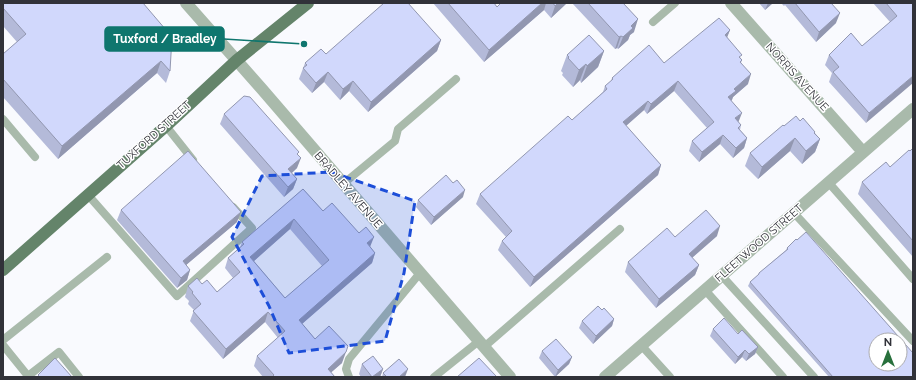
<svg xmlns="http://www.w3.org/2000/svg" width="916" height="380" font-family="Raleway,sans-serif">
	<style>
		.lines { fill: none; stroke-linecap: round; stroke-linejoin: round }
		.service { stroke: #a9baab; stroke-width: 8 }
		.minor { stroke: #a9baab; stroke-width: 12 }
		.primary { stroke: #64846a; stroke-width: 12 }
		.wall { fill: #b4bad9; fill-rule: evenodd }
		.shaded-wall { fill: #9297b0 }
		.building { fill: #d1d8fc; stroke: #9297b0; fill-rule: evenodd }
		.marked { fill: #1d4ed8; fill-opacity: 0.2; stroke: #1d4ed8; stroke-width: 3; stroke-dasharray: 8 5; stroke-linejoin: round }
		.labels { text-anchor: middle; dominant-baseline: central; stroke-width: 3; stroke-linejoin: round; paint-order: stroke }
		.street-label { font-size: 11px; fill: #313239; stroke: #fff }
		.leader { fill: none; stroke: #0f766e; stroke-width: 1.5 }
		.callout-dot { fill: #0f766e; stroke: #fff; stroke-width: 1.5 }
		.callout { fill: #0f766e; stroke: #0f766e; stroke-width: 1.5 }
		.callout-label { font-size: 12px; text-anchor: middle; font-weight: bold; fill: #fff }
	</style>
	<rect width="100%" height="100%" fill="#f9fafe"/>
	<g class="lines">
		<path class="service" d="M653,22L675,3
			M3,119L35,157
			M166,126L193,160
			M829,183L913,279
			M343,184L395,141L398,129L456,79
			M88,195L177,296L252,228L233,207
			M794,213L913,341
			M722,276L814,377
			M705,290L783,377
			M3,340L107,257
			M3,345L28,376L59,352L79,377
			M641,345L670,377
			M484,347L620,229
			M349,377L346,369L349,359L420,273
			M434,377L479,341"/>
		<path class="minor" d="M186,3L261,88L510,377
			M731,3L863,152
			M605,377L913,109"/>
		<path class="primary" d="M3,270L166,126L237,60L308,3"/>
	</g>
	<path class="wall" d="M3,3H143L170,71L166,83L157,73L58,159L3,97V54L17,42L3,26Z
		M433,3H494L497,7L501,3H567L551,18L544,10L484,62Z
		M572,3H623L634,32L630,35L628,40L618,49L617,48L615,49Z
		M759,3H773L765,10Z
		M781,3H831L836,23L816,42L785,5L784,6Z
		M873,3H913L866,123L829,82L832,73L825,65L829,55L862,46L890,22Z
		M730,30L727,37L742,60L741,63L748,84L733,97L731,101L738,122L741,125L740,130L747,138L744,148L733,158L720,144L699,162L689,151L692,141L707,128L674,91L647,114L644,110L626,126L661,165L658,175L530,287L498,250L502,241L506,237L476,204L480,194L572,120L603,92L605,86L611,81L612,78L664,63Z
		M441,40L437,51L368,112L349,91L340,100L324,82L312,93L299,79L305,63L326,54Z
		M604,51L598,67L581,83L580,80L573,87L562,75L563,73L561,71L567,55Z
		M224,114L298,155L297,168L292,173L297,179L293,189L284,197L220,124Z
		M800,121L815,133L820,139L815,152L802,164L790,151L758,179L745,166L750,153L784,126Z
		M913,148V257L858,194L862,182L890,167Z
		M303,189L323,211L370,247L375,253L372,263L302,324L315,339L342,363L331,372L335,377H263L254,366L257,356L278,338L265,322L223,359L190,321L194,310L188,304L189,301L185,297L188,286L202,284L217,292L233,278L225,268L228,258L240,248L242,242ZM290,229L322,266L285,298L254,261Z
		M463,197L431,225L416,207L418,200Z
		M121,210L237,222L186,265L190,270L187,280L177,288L117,220Z
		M717,236L692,258L699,265L695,275L656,308L625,272L628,262L675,237Z
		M787,248L913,377H829L748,286L750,282L758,275L759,273L786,250Z
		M602,310L614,319L612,326L593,344L579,328L582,321Z
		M713,329L758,347L755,354L746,361L742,357L735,364L710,336Z
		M542,351L572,357L569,364L555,377L539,358Z
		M362,364L383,369L380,377H361L359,374Z
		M383,373L405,377H382Z"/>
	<path class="shaded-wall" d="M542,3H546L544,10L484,62L489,50Z
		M558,3H567L551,18L555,6Z
		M768,3H773L765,10Z
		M840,13L836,23L816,42L819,32Z
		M638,19L634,32L630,35L628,40L618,49L623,37L631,26Z
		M730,30L726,40L725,35Z
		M621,36L617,48L615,49L619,37Z
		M441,40L437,51L368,112L371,102Z
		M604,51L598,67L581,83L587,66Z
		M161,61L157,73L58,159L62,146Z
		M586,64L580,80L573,87L579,70Z
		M328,72L324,82L312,93L316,83Z
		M751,74L748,84L733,97L732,100L725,107L728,97L734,89Z
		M913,76V83L866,123L869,113Z
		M353,81L349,91L340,100L343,89Z
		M678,81L674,91L647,114L651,104Z
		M648,101L644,110L619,132L623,122Z
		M742,113L738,123L735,118Z
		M723,135L720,144L699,162L702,152Z
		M747,138L744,148L733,158L736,148Z
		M795,138L790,151L758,179L762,167Z
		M820,139L815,152L802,164L806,151Z
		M301,158L297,168L285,179L288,169Z
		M661,165L658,175L530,287L534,277Z
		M297,179L293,189L284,197L288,187Z
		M465,190L463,197L431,225L434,217Z
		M241,212L237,222L179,271L183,261Z
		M294,219L290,229L246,268L250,257Z
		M720,226L717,236L686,263L689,254Z
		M374,237L370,247L363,254L367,243Z
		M375,253L372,263L295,330L299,320Z
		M699,265L695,275L656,308L659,299Z
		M190,270L187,280L177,288L181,278Z
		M268,312L265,322L223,359L226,349Z
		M614,319L612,326L593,344L596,336Z
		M758,347L755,354L746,361L749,354Z
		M745,350L742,357L735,364L738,357Z
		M346,352L342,363L326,377L328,369Z
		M572,357L569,364L555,377L558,370Z
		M383,369L380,377H372Z
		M408,369L405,377H399Z"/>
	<path class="building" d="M3,3H143L172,37L170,71L161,61L62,146L3,79V54L26,34L3,8Z
		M384,3H408L441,40L371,102L353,81L343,89L328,72L316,83L303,68L307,65L305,63L321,49L326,54Z
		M448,3H494L497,7L501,3H542L489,50Z
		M553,3H558L555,6Z
		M588,3H623L638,19L631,26L633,28L623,37L621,36L619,37Z
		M795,3H831L840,13L819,32Z
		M886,3H913V76L869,113L833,72L839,67L829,55L851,33L862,46L897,16Z
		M719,18L730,30L725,35L742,55L739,57L742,60L740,62L751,74L734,89L736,91L728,97L742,113L735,118L741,125L738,128L747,138L736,148L723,135L702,152L692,141L714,122L678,81L651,104L648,101L623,122L661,165L534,277L502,241L512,231L480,194L568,116L572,120L607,89L605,86L613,79L612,78L649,45L664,63Z
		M589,35L604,51L587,66L586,64L579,70L568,58L569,57L567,55Z
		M244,96L250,97L299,152L297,154L301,158L288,169L297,179L288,187L224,114Z
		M796,116L800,121L803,118L815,132L814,133L820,139L806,151L795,138L762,167L750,153L783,125L784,126Z
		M913,148V241L862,182L886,162L890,167L909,150L910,151Z
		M188,151L241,212L183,261L190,270L181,278L121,210Z
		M446,175L453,183L457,180L465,190L434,217L418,200Z
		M303,189L323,211L332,203L359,233L366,227L374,237L367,243L375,253L299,320L315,339L329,326L348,346L346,352L328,369L335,377H272L274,375L257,356L285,331L268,312L226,349L193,311L201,304L192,293L193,292L188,286L197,278L202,284L207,280L217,292L240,272L228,258L244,244L242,242ZM294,219L329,260L285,298L250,257Z
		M706,210L720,226L689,254L699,265L659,299L628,262L667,228L675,237Z
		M806,232L913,353V377H833L750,282L759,274V273L788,249L787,248L796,239L797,240ZM876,340H900V364H876Z
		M598,306L602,310L604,308L614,319L596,336L582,321Z
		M724,318L738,334L742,330L758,347L749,354L745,350L738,357L713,329Z
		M556,339L572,357L558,370L542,351Z
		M373,356L383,369L372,377L362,364Z
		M55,358L72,377H40L38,375Z
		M479,358L496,376V377H457Z
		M399,359L408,369L399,377H387L383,373Z"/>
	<path class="marked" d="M331,172L415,201L404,273L385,341L289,353L269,306L232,237L262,176Z"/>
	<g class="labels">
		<g class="street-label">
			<text transform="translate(797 77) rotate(48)">NORRIS AVENUE</text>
			<text transform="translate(154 135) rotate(-42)">TUXFORD STREET</text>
			<text transform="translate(348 190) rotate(49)">BRADLEY AVENUE</text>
			<text transform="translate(759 243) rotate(-41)">FLEETWOOD STREET</text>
		</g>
	</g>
	<path class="leader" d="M304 44L224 39"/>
	<circle class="callout-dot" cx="304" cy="44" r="4"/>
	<rect class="callout" x="105" y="27" width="119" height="24" rx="4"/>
	<g class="callout-label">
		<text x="165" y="43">Tuxford / Bradley</text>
	</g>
	<rect width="916" height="380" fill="none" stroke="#313239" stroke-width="8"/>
	<g transform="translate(888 352)"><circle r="19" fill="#ffffff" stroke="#adadb0"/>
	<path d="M0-3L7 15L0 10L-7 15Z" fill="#28703c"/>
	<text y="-6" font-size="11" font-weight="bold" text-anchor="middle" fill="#313239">N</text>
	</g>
</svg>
